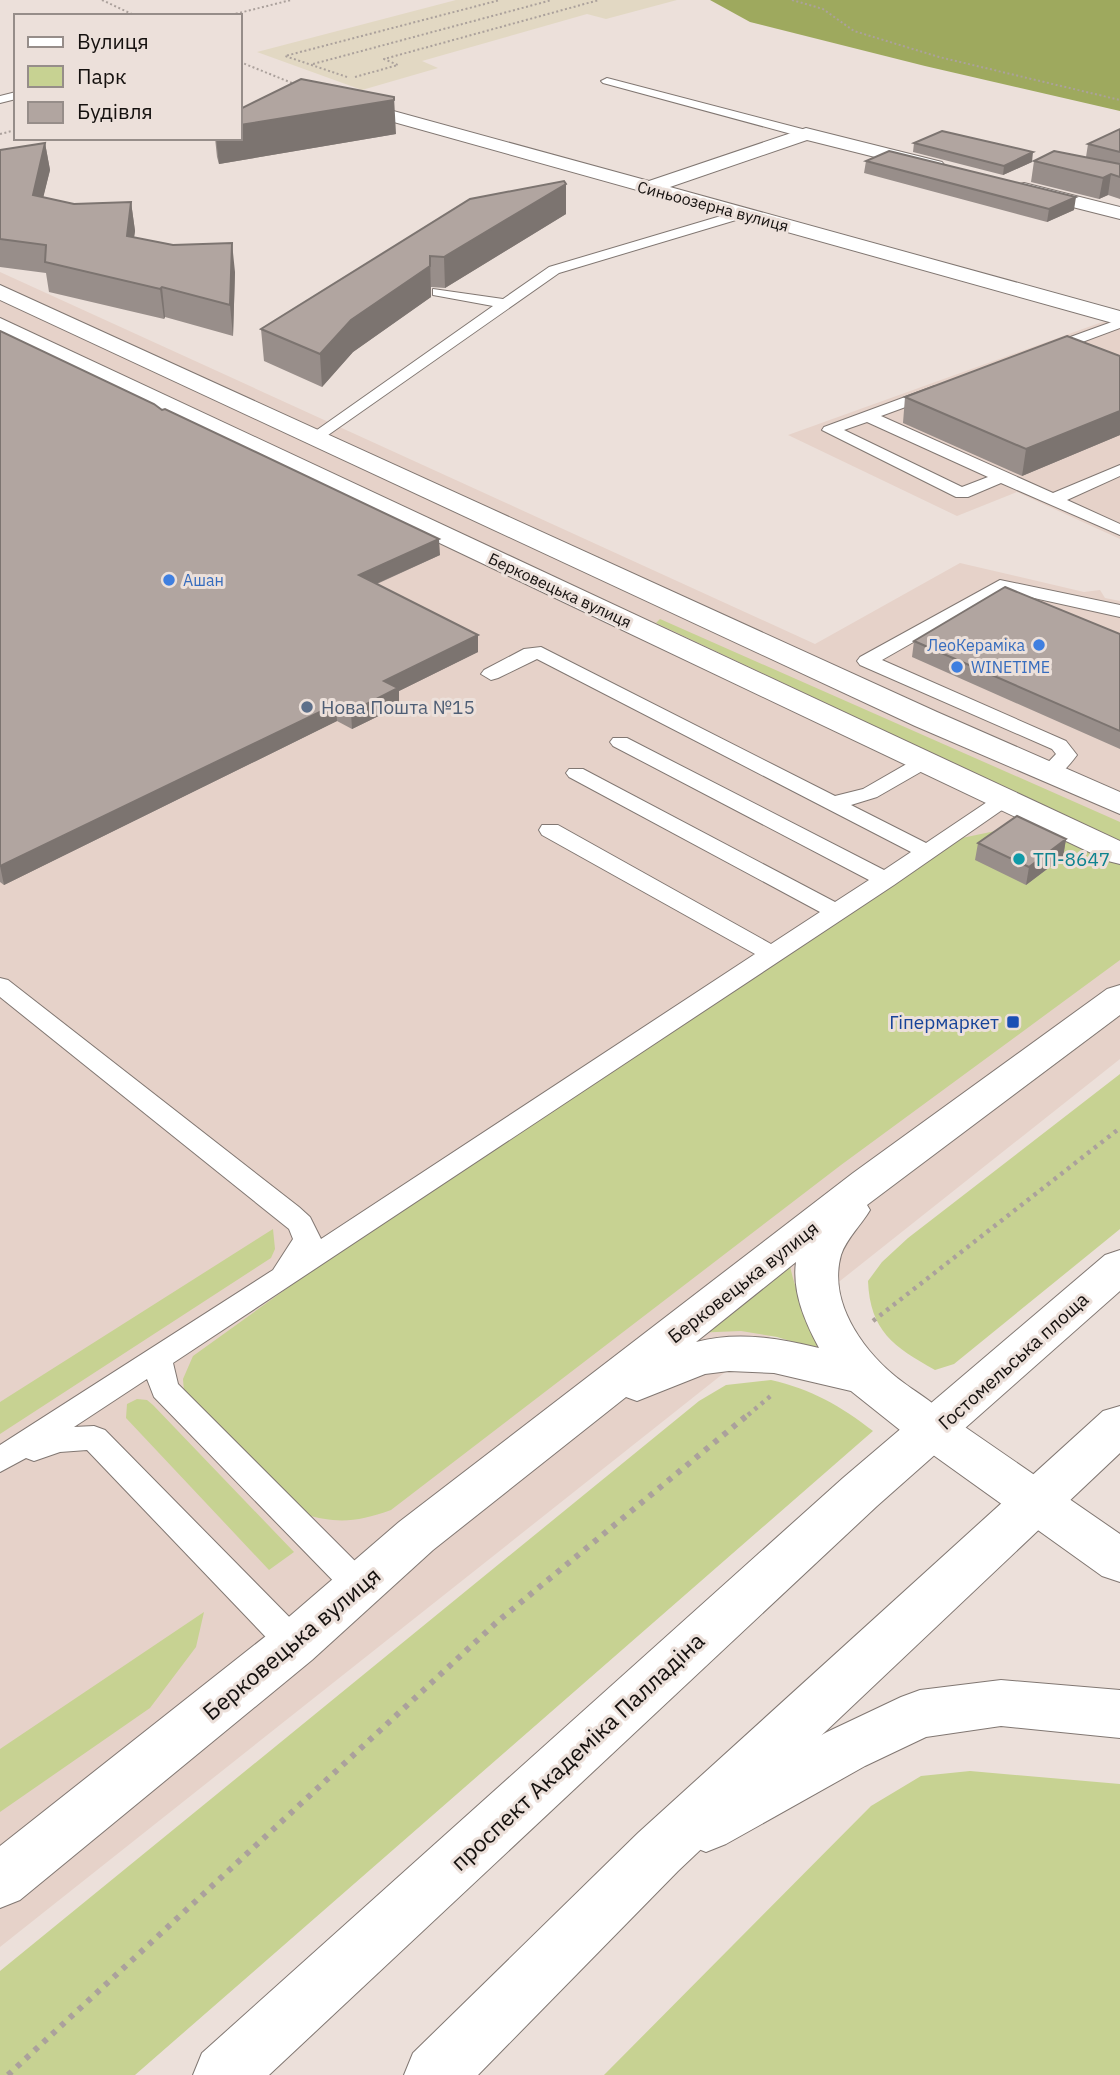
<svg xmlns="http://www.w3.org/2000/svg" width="1120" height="2075" font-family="'IBM Plex Sans',sans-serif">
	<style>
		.built { fill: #e6d2c9 }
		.industrial { fill: #e2d8c3 }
		.green { fill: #c7d292 }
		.forest { fill: #9ea95e }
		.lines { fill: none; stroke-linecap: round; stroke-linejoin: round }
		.service-casing { stroke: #817772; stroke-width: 2 }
		.minor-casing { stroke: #817772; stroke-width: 2 }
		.secondary-casing { stroke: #817772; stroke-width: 2 }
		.trunk-casing { stroke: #817772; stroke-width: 2 }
		.path-far2 { stroke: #aba19c; stroke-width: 2; stroke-dasharray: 2 2.5; stroke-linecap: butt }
		.path-far1 { stroke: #aba19c; stroke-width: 4.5; stroke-dasharray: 3.5 5; stroke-linecap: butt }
		.path { stroke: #aba19c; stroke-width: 6; stroke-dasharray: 5 7; stroke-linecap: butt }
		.service { fill: #fff; fill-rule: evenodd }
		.minor { fill: #fff; fill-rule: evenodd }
		.secondary { fill: #fff; fill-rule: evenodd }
		.trunk { fill: #fff; fill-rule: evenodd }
		.wall { fill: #988e8a }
		.shaded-wall { fill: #7c7470 }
		.building { fill: #b1a5a0; stroke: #7c7470; stroke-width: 2 }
		.shop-dot { fill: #3f7fe0; stroke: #ece0da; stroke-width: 2.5 }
		.service-dot { fill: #5c6f8a; stroke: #ece0da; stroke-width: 2.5 }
		.culture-dot { fill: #0f9aa8; stroke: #ece0da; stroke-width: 2.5 }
		.transit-dot { fill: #1a4fb4; stroke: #ece0da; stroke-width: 2.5 }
		.labels { text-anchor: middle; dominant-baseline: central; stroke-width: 6; stroke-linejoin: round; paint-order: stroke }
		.far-street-label { font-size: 16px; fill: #15110f; stroke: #ece0da }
		.far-shop-label { font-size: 16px; fill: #366cbe; stroke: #ece0da; text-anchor: start }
		.service-label { font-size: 19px; fill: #4e5e75; stroke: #ece0da; text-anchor: start }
		.culture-label { font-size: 19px; fill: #0d838f; stroke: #ece0da; text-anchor: start }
		.transit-label { font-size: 19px; fill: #164399; stroke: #ece0da; text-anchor: end }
		.street-label { font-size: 19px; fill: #15110f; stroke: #ece0da }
		.near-street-label { font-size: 23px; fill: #15110f; stroke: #ece0da }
	</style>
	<rect width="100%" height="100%" fill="#ece0da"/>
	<path class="built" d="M0,272L815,644L960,563L1084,592L1100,590L1105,598L1120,601V1059L0,1947Z
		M1105,321L1120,325V539L1017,492L957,516L788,435Z"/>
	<path class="industrial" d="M456,0H677L606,19L587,14L422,61L438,68L362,90L257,52Z"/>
	<path class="green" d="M660,619L1120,822V842L656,623Z
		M1000,830L1047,833L1120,862V960L841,1165L391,1510C357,1522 338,1524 303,1514L184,1392L183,1379L193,1356L350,1243L962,838Z
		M1120,1074V1229L954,1364L935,1370C894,1347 870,1331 868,1281L882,1262L908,1238Z
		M273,1229L275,1249L271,1258L0,1434V1402Z
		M788,1255C796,1304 811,1318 840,1356L777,1337L741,1331L692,1333Z
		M771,1380C811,1389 841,1406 873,1431L135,2075H0V1971L699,1401L726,1385Z
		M137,1399L147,1400L153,1405L294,1552L269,1570L126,1418L127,1404Z
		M204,1612L196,1647L150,1708L0,1812V1749Z
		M970,1771L1120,1784V2075H604L871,1806L921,1776Z"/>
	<path class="forest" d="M710,0H1120V111L925,66L750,22Z"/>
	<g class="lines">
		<g class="service-casing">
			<path id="service" d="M607,78L810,131L812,134L806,138L603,83L601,81Z
				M16,92V99L0,103V96Z
				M741,210L748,214L746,217L559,273L321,440H309L307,437L493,306L433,295V289L503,299L549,267Z
				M1120,319V328L1050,354L1045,356L1037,351L1040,348Z
				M935,386L941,388L943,391L941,394L881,416L1053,493L1120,465V476L1067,500L1120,524V535L1001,483L968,497H956L822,430L824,427ZM867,422L988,477L962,487L844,430Z
				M1000,580L1120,605V617L1003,591L882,660L1066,741L1077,755C1068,767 1057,781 1041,777L1038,773L1056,754L1052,749L860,665L857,661L860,657Z
				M541,647L835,796L863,789L917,758H931L934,762L931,766L877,797L851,805L926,843L996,796H1012L1015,801L894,885L173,1363L178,1384L370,1576L375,1586L370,1596L359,1600L348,1596L154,1397L147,1379L74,1427L94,1426L105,1430L306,1634L310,1644L306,1654L294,1658L282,1654L87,1450L60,1452L34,1461L26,1458L0,1472V1445L273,1270L293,1239L289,1229L279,1221L0,997V978L8,980L299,1207L310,1217L321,1239L755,954L542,835L539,830L542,825H558L771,944L820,912L569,777L566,773L569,769H583L835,902L869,880L613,746L610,742L613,738H627L884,870L911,852L537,659L498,678L491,680L481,674L484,670L524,649Z"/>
		</g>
		<g class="minor-casing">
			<path id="minor" d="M346,98L649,181L806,128L942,162L945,166L942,170L935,172L807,140L670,187L1120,311V325L340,107L337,103Z
				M1024,183L1120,207V219L1017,193L1014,189L1017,185Z
				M0,285L937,712L1120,792V814L915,726L0,300Z
				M0,318L1120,841V864L1108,861L0,334Z
				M1120,985V1015L867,1205L870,1210C862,1224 846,1239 841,1255C827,1305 867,1356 904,1383C923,1397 944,1408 956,1429L949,1442L932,1447L915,1442L851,1391L774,1373L729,1371L705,1374L637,1401L626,1397L433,1550L312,1660L20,1900L0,1908V1846L276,1628L399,1522L853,1173L1107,989ZM796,1262C792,1292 805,1322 819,1348C779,1338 737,1331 696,1342Z"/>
		</g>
		<g class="secondary-casing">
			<path id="secondary" d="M932,1411L949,1416L1120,1534V1582L1102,1576L915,1442L908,1429L915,1416Z
				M1001,1680L1120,1690V1738L1001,1726L926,1737L865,1766L726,1844L706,1852L686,1844L678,1826L686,1808L827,1732L901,1697L920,1690Z"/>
		</g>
		<g class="trunk-casing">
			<path id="trunk" d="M1120,1250V1291L877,1506L269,2075H193L202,2053L843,1478L1105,1255Z
				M1120,1406V1453L678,1871L478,2075H404L413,2053L638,1833L1103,1411Z"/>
		</g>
		<path class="path-far2" d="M102,0L136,16
			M792,0L823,9L854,31L939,57L1120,100
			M227,16L291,0
			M240,62L297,85
			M313,64L552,0
			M347,77L285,56L500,0
			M355,77L398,65L384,59L599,0
			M0,134L16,130"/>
		<path class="path-far1" d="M873,1321L1120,1128
			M748,1415L773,1394"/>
		<path class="path" d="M8,2075L497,1622L750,1413"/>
		<use href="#service" class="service"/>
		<use href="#minor" class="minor"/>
		<use href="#secondary" class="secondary"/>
		<use href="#trunk" class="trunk"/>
	</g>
	<path class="wall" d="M1120,129V199L1108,195L1099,199L1031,182L1034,161L1086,157L1088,144Z
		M396,134L219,164L217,157L215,138Z
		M45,143L50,170L43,197L74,204L131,202L135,231L134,237L235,272L233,336L165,317L164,319L49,292L46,273L0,267V150Z
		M914,143L1032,162L1003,175L913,152Z
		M866,161L1074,210L1047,222L864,173Z
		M566,184V214L445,288L431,287V297L353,352L322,387L264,361L261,329Z
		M0,331L162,410L440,555L377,584L478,635V652L399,691V706L352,729L337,721L4,885L0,882Z
		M1120,356V435L1022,476L903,423L905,397Z
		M1120,634V749L912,657L914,641Z
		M1066,839L1063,857L1026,885L975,860L978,843Z"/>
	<path class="shaded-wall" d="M394,97L396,134L219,164L216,138H240V125Z
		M45,143L50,170L37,223L33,195Z
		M1033,152L1032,162L1003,175L1004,166Z
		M1111,174L1108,195L1099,199L1103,178Z
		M566,184V214L445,288L444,257Z
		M1076,197L1074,210L1047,222L1049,209Z
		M131,202L135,231L130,265L127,236Z
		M232,243L235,272L233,336L230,305Z
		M430,256L431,297L353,352L322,387L320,354L351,320Z
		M162,287L165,317L164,319L160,289Z
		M1120,411V435L1022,476L1026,449Z
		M439,539L440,555L360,591L359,575Z
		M478,635V652L399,691V706L352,729L351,712L384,681Z
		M336,704L337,721L4,885L0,866Z
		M1066,839L1063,857L1026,885L1029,867Z"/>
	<path class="building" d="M301,79L394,97V100L240,125V109Z
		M1120,129V152L1088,144Z
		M942,131L1033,152L1004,166L914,143Z
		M45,143L33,195L74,204L131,202L127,236L173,245L232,243L230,305L162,287L160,289L45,262L46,245L0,239V150Z
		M889,151L1076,197L1049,209L866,161Z
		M1054,151L1120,164V177L1111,174L1103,178L1034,161Z
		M564,181L566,184L444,257L430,256V266L351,320L320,354L261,329L470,199Z
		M0,331L154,404L162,410L165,409L439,539L359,575L478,635L384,681L398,688L351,712L336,704L0,866Z
		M1067,336L1120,356V411L1026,449L905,397Z
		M1005,587L1120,634V731L914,641Z
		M1017,816L1066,839L1029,867L978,843Z"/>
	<g class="shop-dot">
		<circle cx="169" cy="580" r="7"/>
		<circle cx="1039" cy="645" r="7"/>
		<circle cx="957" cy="667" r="7"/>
	</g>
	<circle class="service-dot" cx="307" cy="707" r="7"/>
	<circle class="culture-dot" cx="1019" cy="859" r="7"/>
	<rect class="transit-dot" x="1006" y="1015" width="14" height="14" rx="3.5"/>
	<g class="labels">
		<g class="far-street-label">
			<text transform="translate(713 206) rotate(15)">Синьоозерна вулиця</text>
			<text transform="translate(560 590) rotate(25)">Берковецька вулиця</text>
		</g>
		<g class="far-shop-label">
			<text x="183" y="580">Ашан</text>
			<text x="1025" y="645" text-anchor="end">ЛеоКераміка</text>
			<text x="971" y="667">WINETIME</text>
		</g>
		<g class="service-label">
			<text x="321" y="707">Нова Пошта №15</text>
		</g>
		<g class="culture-label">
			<text x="1033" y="859">ТП-8647</text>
		</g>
		<g class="transit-label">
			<text x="999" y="1022">Гіпермаркет</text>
		</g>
		<g class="street-label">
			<text transform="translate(743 1282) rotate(-38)">Берковецька вулиця</text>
			<text transform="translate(1013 1361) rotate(-42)">Гостомельська площа</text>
		</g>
		<g class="near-street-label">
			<text transform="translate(291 1643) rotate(-40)">Берковецька вулиця</text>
			<text transform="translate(577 1751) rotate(-43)">проспект Академіка Палладіна</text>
		</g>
	</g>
	<rect x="14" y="14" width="228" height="126" fill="#ece0da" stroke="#968d89" stroke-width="2"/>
	<rect x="28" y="37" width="35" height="10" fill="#ffffff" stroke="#968d89" stroke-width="2"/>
	<text x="77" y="49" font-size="21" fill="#15110f">Вулиця</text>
	<rect x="28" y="66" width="35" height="21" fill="#c7d292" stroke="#968d89" stroke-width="2"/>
	<text x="77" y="84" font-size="21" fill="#15110f">Парк</text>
	<rect x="28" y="102" width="35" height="21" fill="#b1a5a0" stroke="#968d89" stroke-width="2"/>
	<text x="77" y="119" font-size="21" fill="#15110f">Будівля</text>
</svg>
